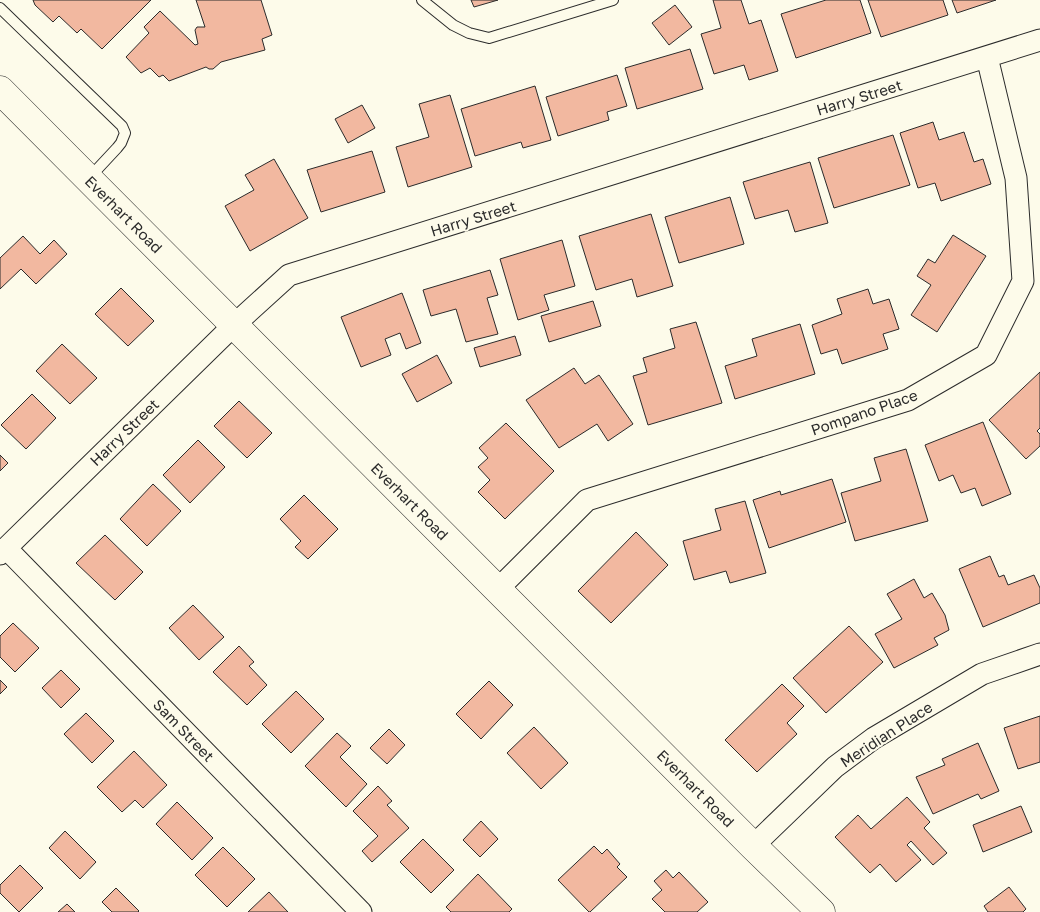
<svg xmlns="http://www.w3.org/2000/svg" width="1040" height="912" font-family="'Golos Text',sans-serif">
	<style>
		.building { fill: #f2b8a0; stroke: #2b2b2b }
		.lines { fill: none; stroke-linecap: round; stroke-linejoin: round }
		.service-casing { stroke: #2b2b2b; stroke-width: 12 }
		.minor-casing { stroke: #2b2b2b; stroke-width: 23 }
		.secondary-casing { stroke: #2b2b2b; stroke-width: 29 }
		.service { stroke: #fdfbea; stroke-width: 10 }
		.minor { stroke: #fdfbea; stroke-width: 21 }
		.secondary { stroke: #fdfbea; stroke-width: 28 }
		.labels { text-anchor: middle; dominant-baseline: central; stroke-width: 4; stroke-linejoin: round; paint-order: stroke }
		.street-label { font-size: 15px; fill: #2b2b2b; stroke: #fdfbea }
	</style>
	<rect width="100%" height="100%" fill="#fdfbea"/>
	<path class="building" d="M33,0H151L102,49L81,29L77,33L59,16L53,22L35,5Z
		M196,0H261L272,35L262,39L265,50L221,62L213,69H209L206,67L169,81L163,75L159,77L150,68L141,73L126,57L149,33L144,27L160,11L195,45L198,44L195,30L197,27H205Z
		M471,0H498L474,7Z
		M713,0H741L749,24L761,20L778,71L749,80L744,65L714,74L701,34L721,28Z
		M826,0H860L871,33L796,58L781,14Z
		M868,0H943L948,15L881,37Z
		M952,0H996L957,13Z
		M675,5L692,27L669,45L652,23Z
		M690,49L703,89L637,109L625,68Z
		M617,75L627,106L607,112L609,120L558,136L546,97Z
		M535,86L551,140L523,148L521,142L475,156L461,109Z
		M450,95L472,167L408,187L396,147L429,137L419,104Z
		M362,105L375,128L348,143L335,119Z
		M933,122L939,140L964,132L974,162L983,159L991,184L941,201L935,183L918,188L900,133Z
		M893,135L910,185L834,208L818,158Z
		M372,151L385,192L321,212L307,170Z
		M274,159L308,218L250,251L225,206L254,190L245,175Z
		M810,162L828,223L795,232L788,210L755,219L743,182Z
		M730,197L744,244L679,263L665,217Z
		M651,214L673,286L637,297L632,279L596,290L579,236Z
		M953,235L986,256L937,332L911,315L931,285L917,276L928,259L935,263Z
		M23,236L40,254L54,240L67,254L36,284L21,269L0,289V258Z
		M562,240L575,286L544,295L549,310L518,320L500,259Z
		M490,270L498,295L487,298L498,334L466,342L456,309L431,316L423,290Z
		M121,288L154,321L128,346L95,314Z
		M868,289L873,304L889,299L899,329L883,334L888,349L842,364L837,349L821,354L812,325L842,314L837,299Z
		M402,293L421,343L406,349L400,333L385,339L391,355L361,367L341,317Z
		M593,301L601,326L549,342L541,316Z
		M696,322L722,403L648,425L633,376L647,372L643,358L675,348L670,329Z
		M800,324L815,374L735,399L725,366L757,356L752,339Z
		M515,336L521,355L480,367L474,348Z
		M62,344L97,378L70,404L36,371Z
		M437,355L452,383L417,402L402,374Z
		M574,368L585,384L599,375L633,424L608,441L597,424L559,448L526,400Z
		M1040,372V428L1037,431L1040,434V446L1026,459L989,420Z
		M32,394L56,418L26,449L1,425Z
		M239,401L272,433L247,458L214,426Z
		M983,422L1011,494L982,506L975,488L961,493L953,475L939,481L925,445Z
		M506,423L554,471L505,519L478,492L490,480L478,467L488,458L479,448Z
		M198,440L225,467L190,503L163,475Z
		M906,449L928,521L855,541L841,493L881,481L874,458Z
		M0,455L8,463L0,471Z
		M832,479L846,522L769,548L753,500L780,491L781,495Z
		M153,484L181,511L147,546L120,519Z
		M304,495L338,529L308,559L295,547L301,541L280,519Z
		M745,501L766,573L730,583L726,571L694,580L683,541L721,530L715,509Z
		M636,532L668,565L611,623L578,591Z
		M105,535L143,572L115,600L76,563Z
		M990,556L999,577L1004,575L1008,585L1034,575L1040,588V603L983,627L959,569Z
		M914,579L924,598L932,593L945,615L949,630L934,638L938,645L894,668L875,634L902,619L887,594Z
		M193,605L224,637L199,660L169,628Z
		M13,623L39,648L15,672L0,657V636Z
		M849,626L883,662L826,713L793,678Z
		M239,646L254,662L249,666L267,685L247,705L213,672Z
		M61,670L80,689L61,708L42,688Z
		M0,680L7,687L0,694Z
		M489,681L513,705L481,739L456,714Z
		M782,684L804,706L787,723L797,734L757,772L725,740Z
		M296,691L324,719L291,753L262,724Z
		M86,713L114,741L92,763L64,734Z
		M1040,716V762L1018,769L1004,728Z
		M534,727L568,763L541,789L507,753Z
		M389,729L405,745L387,764L370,748Z
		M337,733L351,746L340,757L367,784L346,807L305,766Z
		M978,743L999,791L981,799L978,794L933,814L916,777L945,765L942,759Z
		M134,751L167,785L143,808L135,800L122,812L97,787Z
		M378,786L392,801L387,805L409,828L372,862L362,851L378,836L353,811Z
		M907,797L930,822L924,828L947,853L933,865L911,841L907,845L921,860L896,882L880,864L870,873L835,837L858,815L871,829Z
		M177,802L213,838L192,860L156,824Z
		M1021,806L1032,832L983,852L973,825Z
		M481,821L498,839L480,857L463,840Z
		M65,831L96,862L80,879L49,848Z
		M423,839L454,870L431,893L400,862Z
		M594,846L602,854L607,849L620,864L617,867L627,877L590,912H589L558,880Z
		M223,847L255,879L227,907L195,875Z
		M20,865L43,888L19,912L0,893V885Z
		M666,870L673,878L679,872L708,902L697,912H665L652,899L662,890L654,881Z
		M478,874L512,909L509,912H451L446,907Z
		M1009,887L1026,909L1023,912H988L984,906Z
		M116,888L139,911L138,912H112L102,902Z
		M269,892L288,912H248Z
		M67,904L75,912H58Z"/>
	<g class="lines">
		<g class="service-casing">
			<path id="service" d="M422,0L453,25L469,33L489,38L613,0
				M0,8L122,126L125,133L121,143L117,148L90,177"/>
		</g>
		<g class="minor-casing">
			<path id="minor" d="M6,548L361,912
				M0,554L234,325L289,275L1040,40
				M498,589L587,500L908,400L986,355L1023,281L1016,178L987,57
				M753,846L835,767L874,738L982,674L1040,654"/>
		</g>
		<g class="secondary-casing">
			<path id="secondary" d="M0,90L753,846L821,912"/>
		</g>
		<use href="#service" class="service"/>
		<use href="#minor" class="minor"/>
		<use href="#secondary" class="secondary"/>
	</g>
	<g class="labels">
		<g class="street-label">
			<text transform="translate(859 97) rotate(-17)">Harry Street</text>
			<text transform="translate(124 214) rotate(45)">Everhart Road</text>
			<text transform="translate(473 218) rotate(-17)">Harry Street</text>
			<text transform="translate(864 412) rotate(-19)">Pompano Place</text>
			<text transform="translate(124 432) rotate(-44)">Harry Street</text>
			<text transform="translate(410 501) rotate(45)">Everhart Road</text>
			<text transform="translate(184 730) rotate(46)">Sam Street</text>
			<text transform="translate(886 734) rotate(-33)">Meridian Place</text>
			<text transform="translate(696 788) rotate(45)">Everhart Road</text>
		</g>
	</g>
</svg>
